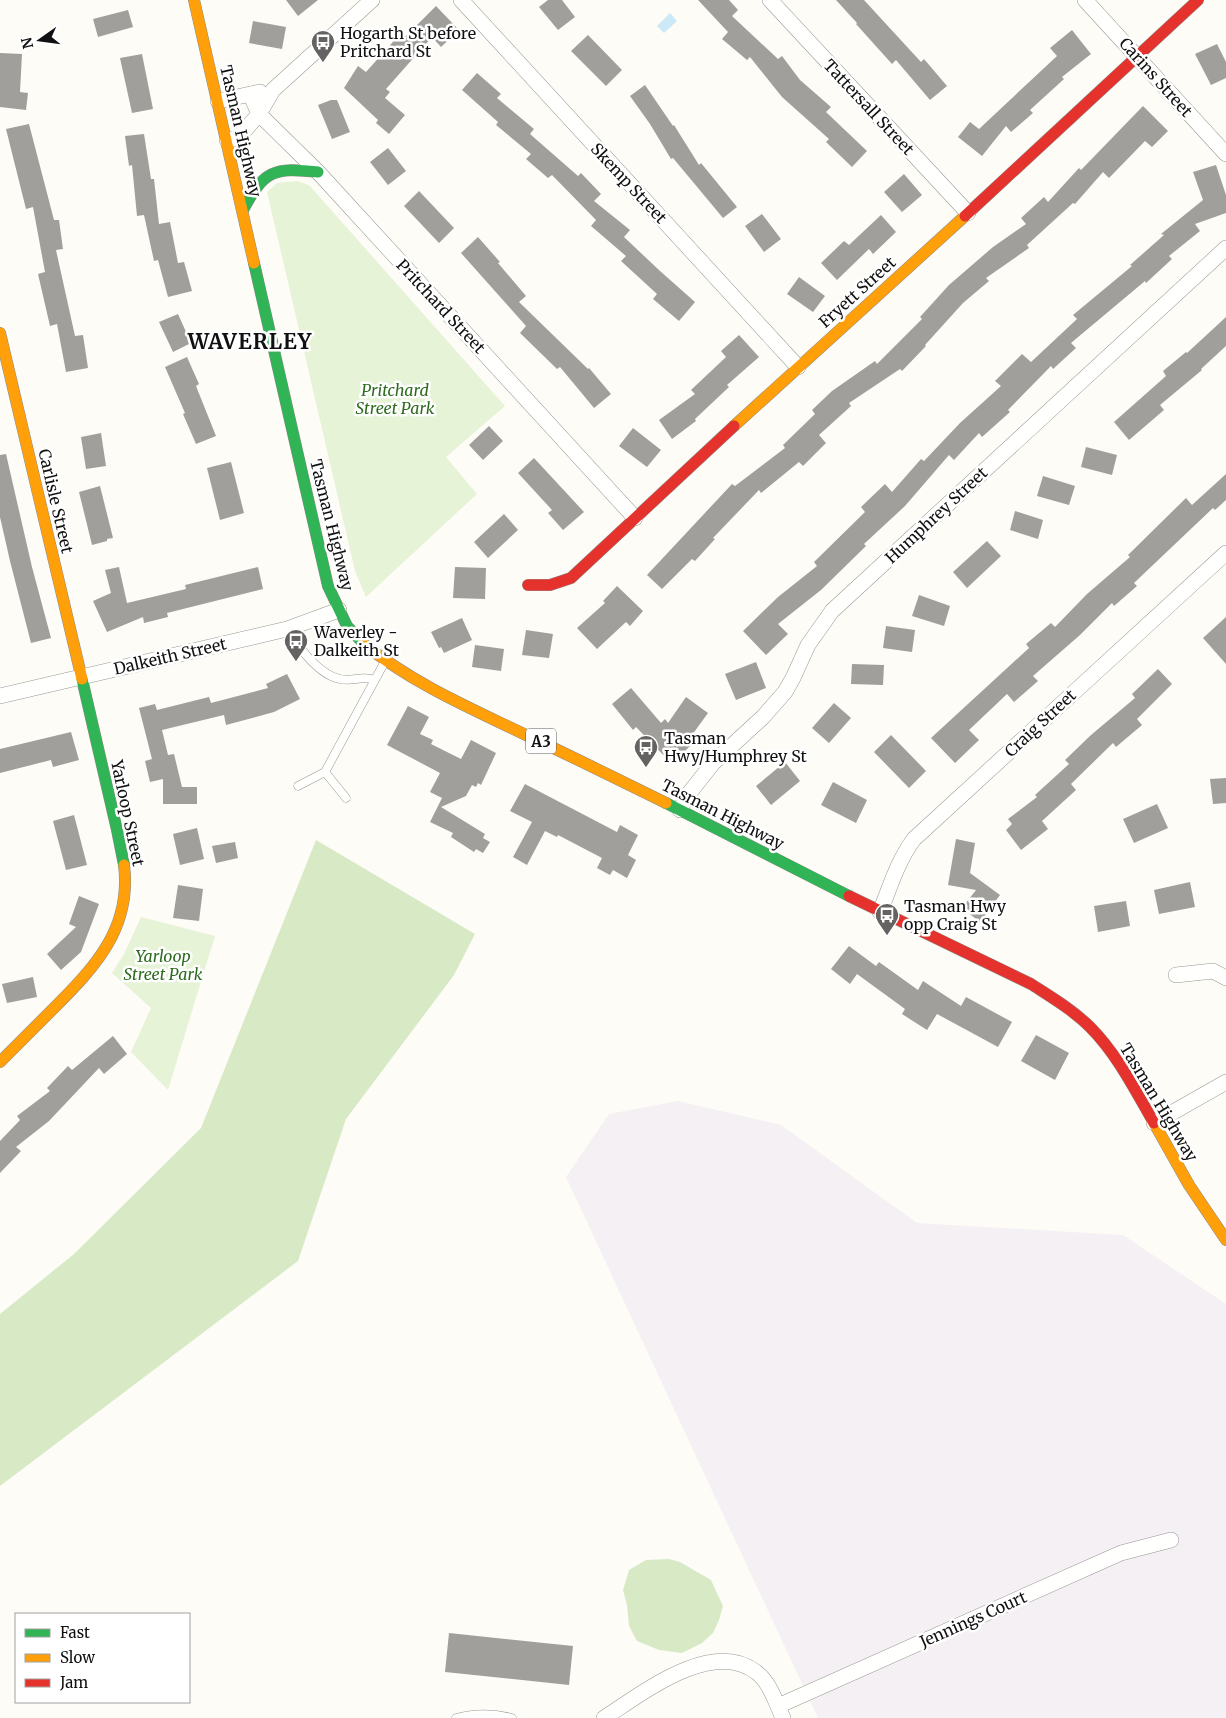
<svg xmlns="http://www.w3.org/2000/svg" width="1226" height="1718" font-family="Merriweather,serif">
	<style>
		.industrial { fill: #f5f0f3 }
		.green { fill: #e7f3d7 }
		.forest { fill: #d8eac5 }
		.water { fill: #cde8f7 }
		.building { fill: #a19f9c }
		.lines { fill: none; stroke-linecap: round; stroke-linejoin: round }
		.lane-casing { stroke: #979795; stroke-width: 9 }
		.street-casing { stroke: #979795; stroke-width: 16 }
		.fast-casing { stroke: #8e8d8b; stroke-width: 12 }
		.slow-casing { stroke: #8e8d8b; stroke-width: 12 }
		.jam-casing { stroke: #8e8d8b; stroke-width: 12 }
		.lane { stroke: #fffffe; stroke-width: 8 }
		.street { stroke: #fffffe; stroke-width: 15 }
		.fast { stroke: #30b455; stroke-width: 11 }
		.slow { stroke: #ff9f0a; stroke-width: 11 }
		.jam { stroke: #e5322d; stroke-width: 11 }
		.labels { text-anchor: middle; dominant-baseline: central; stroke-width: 5; stroke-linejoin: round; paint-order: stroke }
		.shield { fill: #fff; stroke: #585858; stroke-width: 1 }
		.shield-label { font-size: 15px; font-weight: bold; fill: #111 }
		.poi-label { font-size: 16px; fill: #111; stroke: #fff; text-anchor: start }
		.street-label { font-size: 16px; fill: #111; stroke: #fff }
		.park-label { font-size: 16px; font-style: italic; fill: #2f6b1f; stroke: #fff }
		.district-label { font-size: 21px; font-weight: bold; letter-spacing: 1px; fill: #111; stroke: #fff }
	</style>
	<rect width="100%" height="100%" fill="#fdfcf7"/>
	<path class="industrial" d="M678,1101L781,1125L917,1223L1123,1235L1226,1304V1718H818L566,1177L609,1114Z"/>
	<path class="green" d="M297,181L309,185L505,406L446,457L477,494L366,597L355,571L267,192L277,183Z
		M141,917L215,936L168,1090L131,1052L151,1008L112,973L124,954Z"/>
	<path class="forest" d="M316,840L475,934L454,975L346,1119L298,1261L0,1486V1314L74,1254L201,1128Z
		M669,1559L680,1562L711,1580L723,1606L719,1620L713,1633L702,1643L682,1653L659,1650L637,1641L629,1626L627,1605L623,1590L629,1570L646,1560Z"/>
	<path class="water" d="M670,13L677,21L664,33L657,26Z"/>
	<path class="building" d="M286,0H318L298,16Z
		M548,0H562L575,17L558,30L539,7Z
		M698,0H729L738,10L732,16L778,59L782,56L800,80L831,107L826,112L867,151L852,167L826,142L829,139L782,97L750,57L747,60L722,39L728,32Z
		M836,0H864L921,62L924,59L947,86L930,100L896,60L892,64L856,24L857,23Z
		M436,6L459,30L441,47L432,37L386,89L390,92L385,98L405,115L389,134L376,123L378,120L344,88L358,66L366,72L400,34L404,38Z
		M128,10L133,27L98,37L93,19Z
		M253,21L286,27L282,49L249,43Z
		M1072,30L1091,54L1062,77L1064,79L1030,110L1033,113L1011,132L1006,126L982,156L958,137L970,122L979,129L1057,56L1050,48Z
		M588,35L622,70L606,86L571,51Z
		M1217,44L1226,62V78L1211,85L1195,54Z
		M0,53L22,54L20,92L28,93L26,110L0,107Z
		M142,54L153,109L132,113L120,58Z
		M477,73L501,94L497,98L534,129L530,134L578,176L581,173L601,194L594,201L630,230L624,237L660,271L695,302L679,321L653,299L657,294L621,261L626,256L591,226L596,220L552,175L548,178L526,159L531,154L496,125L498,122L462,90Z
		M645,85L673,126L674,125L699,165L701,163L737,207L723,218L673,158L671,159L650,124L630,96Z
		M331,100H337L350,132L332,139L318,105Z
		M1143,106L1168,131L1152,147L1145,141L1109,178L1103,172L1075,204L1073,203L1027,245L1029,248L986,278L989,281L963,303L925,345L926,346L902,371L900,369L849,403L851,406L819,435L826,443L803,466L799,462L761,493L759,490L713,538L715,539L695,561L692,559L662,589L647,575L732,484L735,486L785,448L783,445L815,414L812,410L832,391L875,361L877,364L922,319L920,317L949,285L993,247L1026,224L1021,218L1044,197L1048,202L1079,168L1081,170Z
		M29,124L54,220H59L63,249L56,250L75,336L83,335L88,368L66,372L57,324L50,326L38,274L45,272L33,207L26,209L6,129Z
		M144,134L151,179H154L159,224L170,222L178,263L184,262L192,291L168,297L158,260L154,261L144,215L137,216L132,165L129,166L125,136Z
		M388,148L406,171L388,185L370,162Z
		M1216,165L1226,195V213L1195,224L1200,231L1169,256L1172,259L1146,283L1145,281L1071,343L1076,348L1053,369L1051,366L1008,410L1010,412L982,437L979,433L954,460L949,455L905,506L864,544L866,546L821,590L778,624L788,634L766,655L743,631L778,597L817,566L814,562L865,512L861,507L885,484L892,492L921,459L924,461L960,423L1001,386L995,381L1022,354L1031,362L1077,319L1073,315L1132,266L1130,265L1164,235L1161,234L1203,200L1193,172Z
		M904,174L922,195L902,212L884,192Z
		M419,191L454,228L439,243L404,206Z
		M762,214L781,239L764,252L745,226Z
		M881,215L896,232L873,254L869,249L837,280L821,263L844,241L849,245Z
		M478,237L500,262L498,263L526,296L519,302L588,369L589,368L611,394L594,408L560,367L557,369L520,333L526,326L461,253Z
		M799,277L825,296L813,312L787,294Z
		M178,314L191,343L173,352L159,322Z
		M1226,317V346L1201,369L1202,370L1160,405L1164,410L1129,440L1114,422L1166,376L1163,371L1186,352L1187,353Z
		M739,335L759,357L727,385L729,387L695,419L696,421L672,439L659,420L695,394L691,390L726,357L721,351Z
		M187,357L199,384L196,386L216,436L196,444L183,414L185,413L165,367Z
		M489,426L503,441L483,460L469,445Z
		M633,428L661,450L647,467L619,446Z
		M101,433L106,466L86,469L81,437Z
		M1086,447L1117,455L1112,475L1081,467Z
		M6,454L32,567L51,638L31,643L10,561L0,517V455Z
		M534,458L584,512L563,530L548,513L552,510L518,473Z
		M231,462L244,513L220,520L207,468Z
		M1226,474V500L1215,510L1213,508L1134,583L1137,586L1114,606L1112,603L1080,635L1033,676L1038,681L1014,702L1007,694L969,730L979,740L955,763L931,738L1029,648L1026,644L1051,623L1055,627L1087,594L1130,557L1128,555L1186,498L1192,505Z
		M1043,476L1075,486L1069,505L1037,496Z
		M100,486L113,538L107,539V541L92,545L79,492Z
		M1015,511L1043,520L1038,539L1010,530Z
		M504,514L518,530L488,558L474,542Z
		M987,541L1001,556L967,588L953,572Z
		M119,567L127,603L186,589L185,585L258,567L263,589L167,613L168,617L144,623L143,617L107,632L93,601L111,593L105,570Z
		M455,567L486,568L485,599L453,598Z
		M617,586L643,611L630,626L626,622L597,649L577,628L605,603L603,601Z
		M919,595L950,606L944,626L912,616Z
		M1226,617V664L1203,638Z
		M462,618L472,640L444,653L441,647L439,648L431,632Z
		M886,626L915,630L912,652L883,648Z
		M526,630L553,634L549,658L522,655Z
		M475,645L504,649L501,671L472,667Z
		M756,662L766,688L736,700L725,674Z
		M852,664L884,665L883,685L851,684Z
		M1158,669L1172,684L1137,719L1142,725L1116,747L1113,743L1071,784L1076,790L1042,821L1048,829L1021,850L1006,830L1012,824L1008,819L1037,797L1035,795L1069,764L1065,760L1091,735L1135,698L1132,694Z
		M287,674L300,699L274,712L226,725L224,715L162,730L168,755L174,754L182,787H197V804H163V779L150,782L145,761L152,759L139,708L155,704L157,710L209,697L211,703L268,688L266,684Z
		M631,688L661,723L665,719L668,723L686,697L708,713L687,742L691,745L672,764L636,727L633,730L612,704Z
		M834,703L851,718L829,743L812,728Z
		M408,706L429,717L420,734L433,740L431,744L461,759L471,740L496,753L481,785L478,783L476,787L472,785L466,796L441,807L485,834L483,838L490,842L483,853L476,849L474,852L451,837L453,833L430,822L442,798L430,792L440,773L387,745Z
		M71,732L79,760L53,767L51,760L0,773V749Z
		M891,735L926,771L909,788L874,752Z
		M785,762L800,781L771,805L756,786Z
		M1226,778V803L1213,804L1210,779Z
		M833,782L867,800L856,823L821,805Z
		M525,784L617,832L620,825L638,835L628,855L636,860L627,878L613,870L610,875L597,868L602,858L558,835L557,837L545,831L527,865L513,857L532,822L510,811Z
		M1157,804L1168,828L1134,843L1123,819Z
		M74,815L87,865L66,870L53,821Z
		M197,828L204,859L180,865L173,834Z
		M956,839L975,843L970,873L1000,895L980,922L962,908L976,890L948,885Z
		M235,842L238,858L216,863L212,846Z
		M1190,882L1195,907L1159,914L1154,890Z
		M178,885L203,889L199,921L173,918Z
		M79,896L99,904L81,952L61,970L47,954L76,927L69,924Z
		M1126,901L1130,926L1098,932L1094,906Z
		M849,946L876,966L879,962L918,990L923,981L961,1006L966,997L1012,1022L998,1047L937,1014L927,1030L902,1014L905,1009L857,974L850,984L831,969Z
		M33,977L37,997L7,1003L2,984Z
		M1036,1035L1069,1053L1055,1080L1021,1061Z
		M113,1036L127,1054L104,1074L99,1068L49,1121L16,1147L21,1151L0,1173V1141L20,1120L17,1116L50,1091L47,1088L68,1066L72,1070Z
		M449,1633L573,1646L569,1685L445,1672Z"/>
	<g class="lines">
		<g class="lane-casing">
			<path id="lane" d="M287,629C298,646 318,675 340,679C352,682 363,675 374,680
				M325,772L346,798
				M298,786L325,772L383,665
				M456,1718C475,1713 493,1713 512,1718"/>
		</g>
		<g class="street-casing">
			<path id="street" d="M461,0L798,367
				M770,0L968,213
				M1085,0L1226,154
				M250,94L259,114L318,172L635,518
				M218,101L260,92
				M227,140L238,138L259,114L273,90L372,0
				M0,696L287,629L339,610
				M680,810L687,796L713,763L763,717L785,692L793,678L808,645L832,611L1226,248
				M880,912C890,887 898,860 914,839L1226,553
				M1176,975L1213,971L1226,978
				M1154,1123L1226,1082
				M778,1706L1121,1553L1171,1540
				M604,1718C641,1694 712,1638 756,1672C770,1682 776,1703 783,1718"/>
		</g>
		<g class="fast-casing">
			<path id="fast" d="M243,210C264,170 274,167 318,172
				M254,263L328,586L347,626L364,644
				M82,679L117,830L124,865
				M666,803L849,896"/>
		</g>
		<g class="slow-casing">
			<path id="slow" d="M194,0L254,263
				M0,333L82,679
				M734,426L965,216
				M364,644C412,683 470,708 526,735C573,757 619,780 666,803
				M0,1062C18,1044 36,1026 54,1008C95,967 132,928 124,865
				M1154,1123L1189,1185L1226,1240"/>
		</g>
		<g class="jam-casing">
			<path id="jam" d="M965,216L1198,0
				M528,585H550L571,578L734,426
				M849,896L1031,984C1051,997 1073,1010 1090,1027C1117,1054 1135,1090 1154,1123"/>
		</g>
		<use href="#lane" class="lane"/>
		<use href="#street" class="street"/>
		<use href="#fast" class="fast"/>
		<use href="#slow" class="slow"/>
		<use href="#jam" class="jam"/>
	</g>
	<defs>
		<g id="bus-pin" transform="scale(1.25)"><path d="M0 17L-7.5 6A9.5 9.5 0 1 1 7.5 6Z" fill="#646362" stroke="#fff"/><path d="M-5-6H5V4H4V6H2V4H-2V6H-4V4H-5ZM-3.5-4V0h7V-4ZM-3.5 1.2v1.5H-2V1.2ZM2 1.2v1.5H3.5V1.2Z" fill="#fff"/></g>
	</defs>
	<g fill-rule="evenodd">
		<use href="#bus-pin" x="323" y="42"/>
		<use href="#bus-pin" x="296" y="641"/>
		<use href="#bus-pin" x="646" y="747"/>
		<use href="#bus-pin" x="887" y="915"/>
	</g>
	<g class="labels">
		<rect class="shield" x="526" y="728.5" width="30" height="25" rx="4"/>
		<g class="shield-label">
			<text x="541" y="741">A3</text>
		</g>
		<g class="poi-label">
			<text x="340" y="33">Hogarth St before<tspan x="340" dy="18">Pritchard St</tspan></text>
			<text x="314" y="632">Waverley -<tspan x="314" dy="18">Dalkeith St</tspan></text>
			<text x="664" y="738">Tasman<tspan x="664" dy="18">Hwy/Humphrey St</tspan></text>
			<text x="904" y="906">Tasman Hwy<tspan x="904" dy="18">opp Craig St</tspan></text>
		</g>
		<g class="street-label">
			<text transform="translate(1156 77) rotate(48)">Carins Street</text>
			<text transform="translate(869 107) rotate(47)">Tattersall Street</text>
			<text transform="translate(241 131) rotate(77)">Tasman Highway</text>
			<text transform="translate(629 183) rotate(47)">Skemp Street</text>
			<text transform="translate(857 292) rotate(-42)">Fryett Street</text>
			<text transform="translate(441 306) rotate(47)">Pritchard Street</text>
			<text transform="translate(56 501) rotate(77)">Carlisle Street</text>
			<text transform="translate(936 515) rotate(-43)">Humphrey Street</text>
			<text transform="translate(332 525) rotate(76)">Tasman Highway</text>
			<text transform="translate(170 656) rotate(-13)">Dalkeith Street</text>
			<text transform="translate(1040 723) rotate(-43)">Craig Street</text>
			<text transform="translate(128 813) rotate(78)">Yarloop Street</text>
			<text transform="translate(723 814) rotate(27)">Tasman Highway</text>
			<text transform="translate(1159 1102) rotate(59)">Tasman Highway</text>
			<text transform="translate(973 1619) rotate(-24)">Jennings Court</text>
		</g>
		<g class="park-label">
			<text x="395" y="390">Pritchard<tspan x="395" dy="18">Street Park</tspan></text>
			<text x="163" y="956">Yarloop<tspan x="163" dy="18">Street Park</tspan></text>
		</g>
		<g class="district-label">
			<text x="250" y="341">WAVERLEY</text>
		</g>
	</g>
	<rect x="15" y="1613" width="175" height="90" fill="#ffffff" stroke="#a0a0a0"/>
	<rect x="25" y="1629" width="25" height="8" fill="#30b455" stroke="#a0a0a0"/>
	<text x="60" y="1638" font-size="15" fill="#111111">Fast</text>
	<rect x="25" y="1654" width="25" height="8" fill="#ff9f0a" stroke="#a0a0a0"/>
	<text x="60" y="1663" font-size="15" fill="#111111">Slow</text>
	<rect x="25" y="1679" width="25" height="8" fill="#e5322d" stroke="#a0a0a0"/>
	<text x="60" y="1688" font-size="15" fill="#111111">Jam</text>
	<g transform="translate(40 40) rotate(256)" stroke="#ffffff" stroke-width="4" paint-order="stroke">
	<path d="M0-4L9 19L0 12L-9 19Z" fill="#111111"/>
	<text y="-8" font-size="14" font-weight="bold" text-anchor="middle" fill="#111111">N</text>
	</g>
</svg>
